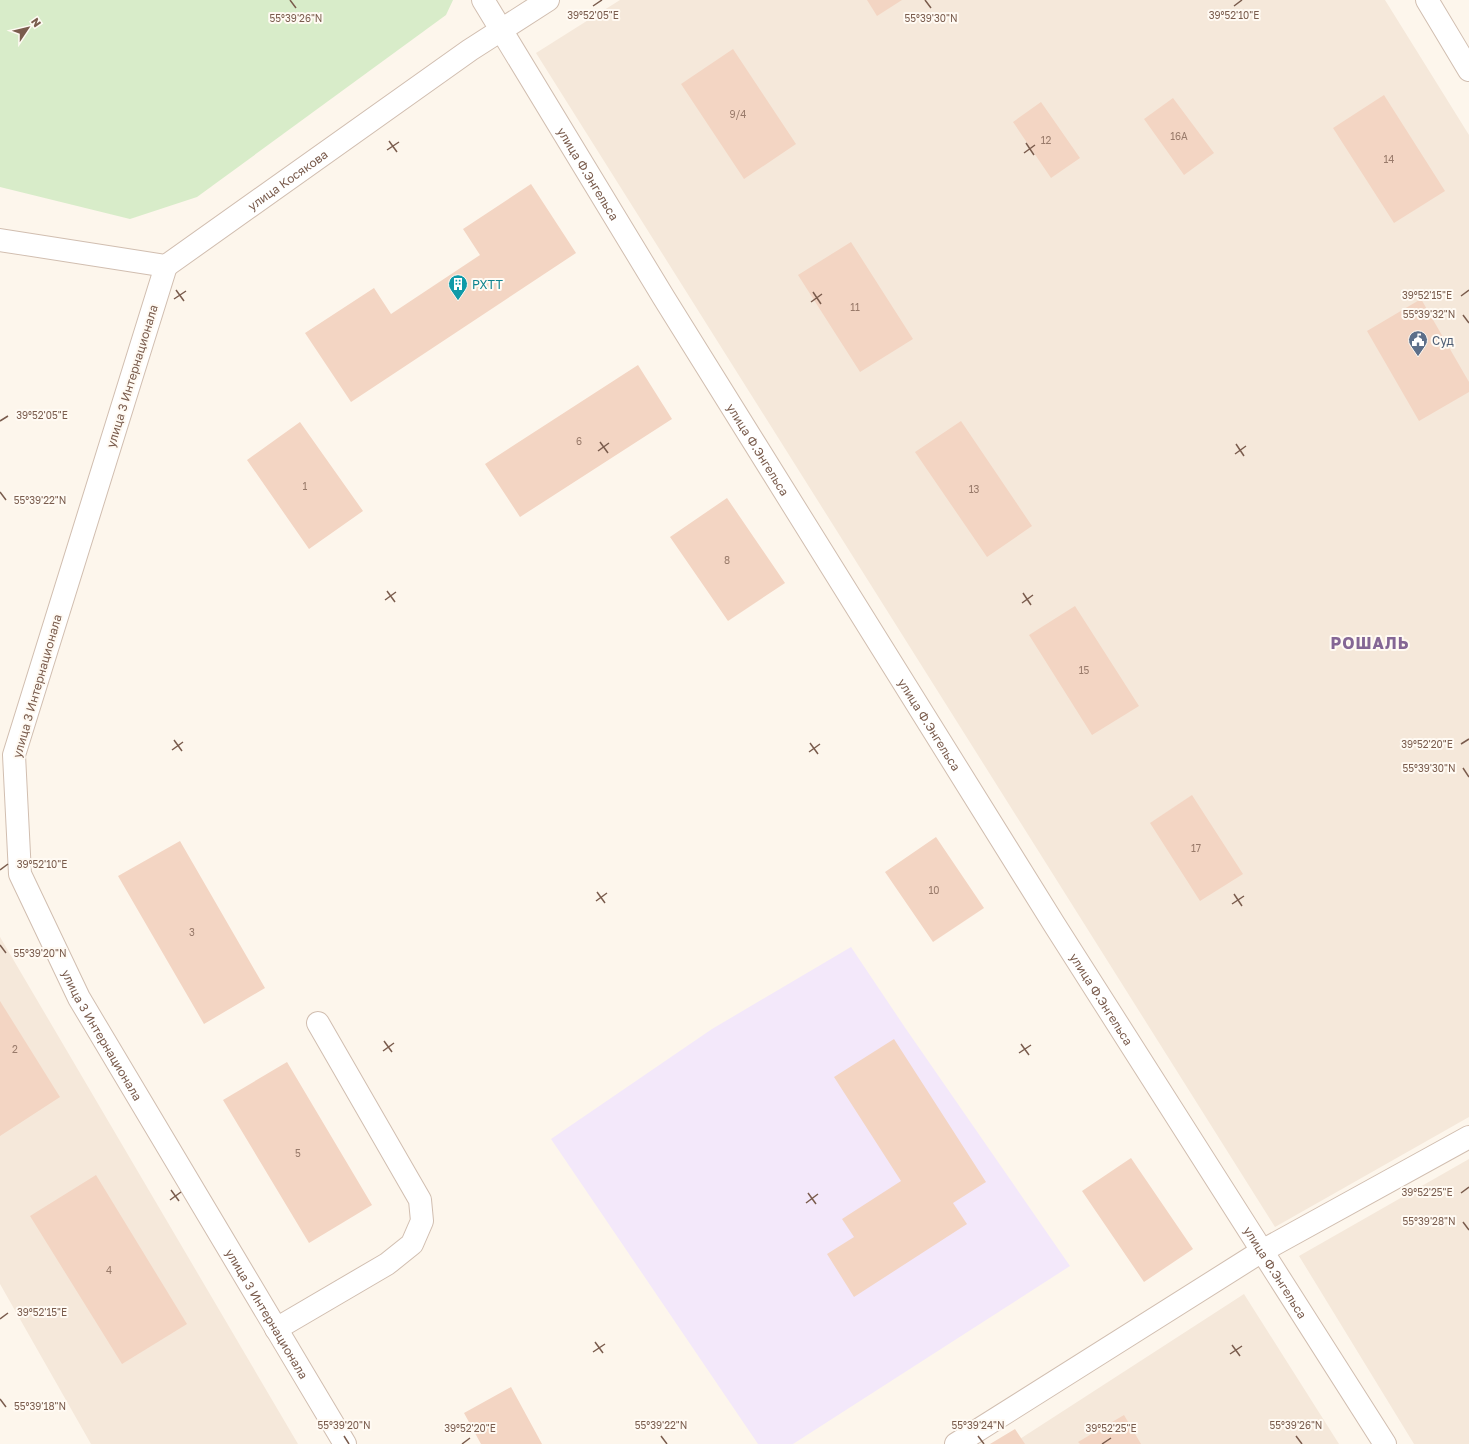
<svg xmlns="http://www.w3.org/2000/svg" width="1469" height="1444" font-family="'Golos Text',sans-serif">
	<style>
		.residential { fill: #f5e8da }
		.education { fill: #f3e8fa }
		.green { fill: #d8ecc9 }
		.building { fill: #f3d5c3 }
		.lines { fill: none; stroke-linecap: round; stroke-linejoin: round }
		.minor-casing { stroke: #d1beb0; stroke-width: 24 }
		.minor { stroke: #fff; stroke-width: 22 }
		.ticks { fill: none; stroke: #7a5c4d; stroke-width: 1.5 }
		.labels { text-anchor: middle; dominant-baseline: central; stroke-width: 4; stroke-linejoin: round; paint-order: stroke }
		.number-label { font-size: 10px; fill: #987a6a }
		.street-label { font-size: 12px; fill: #7a5c4d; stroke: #fffaf3 }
		.culture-label { font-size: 12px; fill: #0d838f; stroke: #fffaf3; text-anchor: start }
		.service-label { font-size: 12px; fill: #4e5e75; stroke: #fffaf3; text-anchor: start }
		.district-label { font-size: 16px; font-weight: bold; letter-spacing: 1px; fill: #846695; stroke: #fffaf3 }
		.ticks-label { font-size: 10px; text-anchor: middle; fill: #7a5c4d; stroke: #fffaf3; stroke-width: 4; stroke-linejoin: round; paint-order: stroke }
	</style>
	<rect width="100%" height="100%" fill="#fdf6ec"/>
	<path class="residential" d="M620,0H1385L1469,135V1117L1275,1227L536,53Z
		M0,937L298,1444H91L0,1284Z
		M1469,1159V1444H1414L1299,1256Z
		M1244,1294L1339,1444H1012Z"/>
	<path class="education" d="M851,947L906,1029L1070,1266L793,1444H758L551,1139L712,1029Z"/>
	<path class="green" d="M0,0H453L446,15L197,197L130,219L0,187Z"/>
	<path class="building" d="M867,0H902L877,16Z
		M733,49L796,144L744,179L681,84Z
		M1384,95L1445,191L1394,223L1333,128Z
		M1173,98L1214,153L1184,175L1144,119Z
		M1041,102L1080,158L1051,178L1013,122Z
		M531,184L576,253L351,402L305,333L374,288L391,314L480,255L463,229Z
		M851,242L913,339L860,372L798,275Z
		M1421,299L1469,382V392L1419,421L1367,331Z
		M638,365L672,419L520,517L485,464Z
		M961,421L1032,526L987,557L915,452Z
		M300,422L363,511L309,549L247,460Z
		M727,498L785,583L728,621L670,537Z
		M1075,606L1139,706L1092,735L1029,635Z
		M1192,795L1243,874L1200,901L1150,823Z
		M936,837L984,908L933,942L885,872Z
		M180,841L265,988L204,1024L118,876Z
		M0,1001L60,1097L0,1136Z
		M894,1039L986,1182L953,1203L967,1224L854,1297L827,1254L854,1237L842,1219L901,1181L834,1077Z
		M287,1062L372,1205L309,1243L223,1100Z
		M1131,1158L1193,1249L1144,1282L1082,1191Z
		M96,1175L187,1324L122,1364L30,1216Z
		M511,1387L542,1444H481L464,1413Z
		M1124,1415L1141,1444H1080L1078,1442Z
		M1015,1429L1025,1444H990Z"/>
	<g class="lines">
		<g class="minor-casing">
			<g id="minor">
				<path id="s1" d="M483,0L664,298L1054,924L1385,1444"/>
				<path d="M1427,0L1469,70"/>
				<path id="s2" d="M0,240L166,266L470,50L548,0"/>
				<path id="s3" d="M166,266L14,755L20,874L79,998L345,1444"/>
				<path d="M276,1329L387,1264L412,1244L422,1221L420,1200L318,1023"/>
				<path d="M956,1444L1262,1251L1469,1137"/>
			</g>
		</g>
		<use href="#minor" class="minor"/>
	</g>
	<path class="ticks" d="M290,0L296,8M925,0L931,8M593,6L602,0M1234,6L1242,0M389,141L397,152M1026,143L1034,155M387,150L399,142M1024,153L1035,145M176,290L184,301M813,292L821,304M1461,296L1469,290M174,299L186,291M811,302L822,294M1463,315L1469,323M0,421L8,416M600,442L608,453M1236,444L1244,456M598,451L609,443M1235,454L1246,446M0,492L6,500M387,591L395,602M1023,593L1031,605M385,600L396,592M1022,603L1033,595M174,740L182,751M810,743L818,754M1461,744L1469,739M172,750L183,742M809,752L820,744M1463,768L1469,777M0,870L8,864M597,892L605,903M1234,894L1242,906M596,901L607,893M1232,904L1244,896M0,945L6,953M384,1041L392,1052M1021,1044L1029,1055M383,1051L394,1043M1019,1053L1031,1045M171,1190L179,1201M808,1193L816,1204M1461,1193L1469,1187M170,1200L181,1192M806,1203L818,1194M1463,1222L1469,1230M0,1319L8,1313M595,1342L603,1353M1232,1345L1240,1356M593,1352L605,1344M1230,1354L1242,1346M0,1399L6,1407M344,1436L349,1444M661,1436L667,1444M978,1436L984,1444M1296,1436L1302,1444M462,1444L470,1438M1102,1444L1111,1438"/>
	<defs>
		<g id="building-pin" transform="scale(1)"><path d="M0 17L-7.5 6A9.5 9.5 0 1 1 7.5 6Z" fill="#0f9aa8" stroke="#fffaf3"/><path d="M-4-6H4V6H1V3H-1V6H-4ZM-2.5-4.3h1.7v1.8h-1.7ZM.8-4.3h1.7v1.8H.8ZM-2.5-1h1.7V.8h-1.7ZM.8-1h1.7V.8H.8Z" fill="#fff"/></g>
		<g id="civic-pin" transform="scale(1)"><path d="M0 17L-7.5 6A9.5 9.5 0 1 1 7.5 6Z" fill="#5c6f8a" stroke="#fffaf3"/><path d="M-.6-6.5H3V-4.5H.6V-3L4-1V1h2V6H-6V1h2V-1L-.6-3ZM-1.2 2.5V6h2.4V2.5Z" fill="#fff"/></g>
	</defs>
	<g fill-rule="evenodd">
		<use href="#building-pin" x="458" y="284"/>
		<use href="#civic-pin" x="1418" y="340"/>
	</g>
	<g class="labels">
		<g class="number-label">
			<text x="738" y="114">9/4</text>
			<text x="1179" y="136">16А</text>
			<text x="1046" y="140">12</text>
			<text x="1389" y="159">14</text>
			<text x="855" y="307">11</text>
			<text x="579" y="441">6</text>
			<text x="305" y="486">1</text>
			<text x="974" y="489">13</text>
			<text x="727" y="560">8</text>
			<text x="1084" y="670">15</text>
			<text x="1196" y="848">17</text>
			<text x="934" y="890">10</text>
			<text x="192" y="932">3</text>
			<text x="15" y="1049">2</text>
			<text x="298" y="1153">5</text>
			<text x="109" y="1270">4</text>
		</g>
		<g class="street-label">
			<text stroke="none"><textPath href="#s1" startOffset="203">улица Ф.Энгельса</textPath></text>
			<text stroke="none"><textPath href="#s2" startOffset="317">улица Косякова</textPath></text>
			<text transform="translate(132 376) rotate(-73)">улица 3 Интернационала</text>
			<text stroke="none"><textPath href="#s1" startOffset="527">улица Ф.Энгельса</textPath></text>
			<text transform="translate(37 686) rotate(-74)">улица 3 Интернационала</text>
			<text stroke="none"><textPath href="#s1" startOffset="851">улица Ф.Энгельса</textPath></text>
			<text stroke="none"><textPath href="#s1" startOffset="1175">улица Ф.Энгельса</textPath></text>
			<text stroke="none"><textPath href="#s3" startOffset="812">улица 3 Интернационала</textPath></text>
			<text stroke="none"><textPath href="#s1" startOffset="1499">улица Ф.Энгельса</textPath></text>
			<text stroke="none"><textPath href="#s3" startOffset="1136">улица 3 Интернационала</textPath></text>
		</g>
		<g class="culture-label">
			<text x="472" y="284">РХТТ</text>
		</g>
		<g class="service-label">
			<text x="1432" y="340">Суд</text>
		</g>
		<g class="district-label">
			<text x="1370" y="643">РОШАЛЬ</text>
		</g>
	</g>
	<g class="ticks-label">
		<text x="593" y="19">39°52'05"E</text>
		<text x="1234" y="19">39°52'10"E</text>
		<text x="296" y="22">55°39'26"N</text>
		<text x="931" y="22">55°39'30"N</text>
		<text x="1427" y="299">39°52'15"E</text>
		<text x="1429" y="318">55°39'32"N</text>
		<text x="42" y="419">39°52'05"E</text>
		<text x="40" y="504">55°39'22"N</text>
		<text x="1427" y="748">39°52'20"E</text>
		<text x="1429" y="772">55°39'30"N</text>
		<text x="42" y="868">39°52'10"E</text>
		<text x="40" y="957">55°39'20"N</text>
		<text x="1427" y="1196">39°52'25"E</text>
		<text x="1429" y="1225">55°39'28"N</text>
		<text x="42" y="1316">39°52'15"E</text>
		<text x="40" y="1410">55°39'18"N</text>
		<text x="344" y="1429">55°39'20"N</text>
		<text x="661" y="1429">55°39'22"N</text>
		<text x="978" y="1429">55°39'24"N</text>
		<text x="1296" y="1429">55°39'26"N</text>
		<text x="470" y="1432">39°52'20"E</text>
		<text x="1111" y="1432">39°52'25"E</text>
	</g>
	<g transform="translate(28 28) rotate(55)" stroke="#fffaf3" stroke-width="3" paint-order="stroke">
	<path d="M0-3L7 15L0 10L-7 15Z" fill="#7a5c4d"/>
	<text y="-6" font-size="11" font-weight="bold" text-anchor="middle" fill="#7a5c4d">N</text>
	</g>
</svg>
